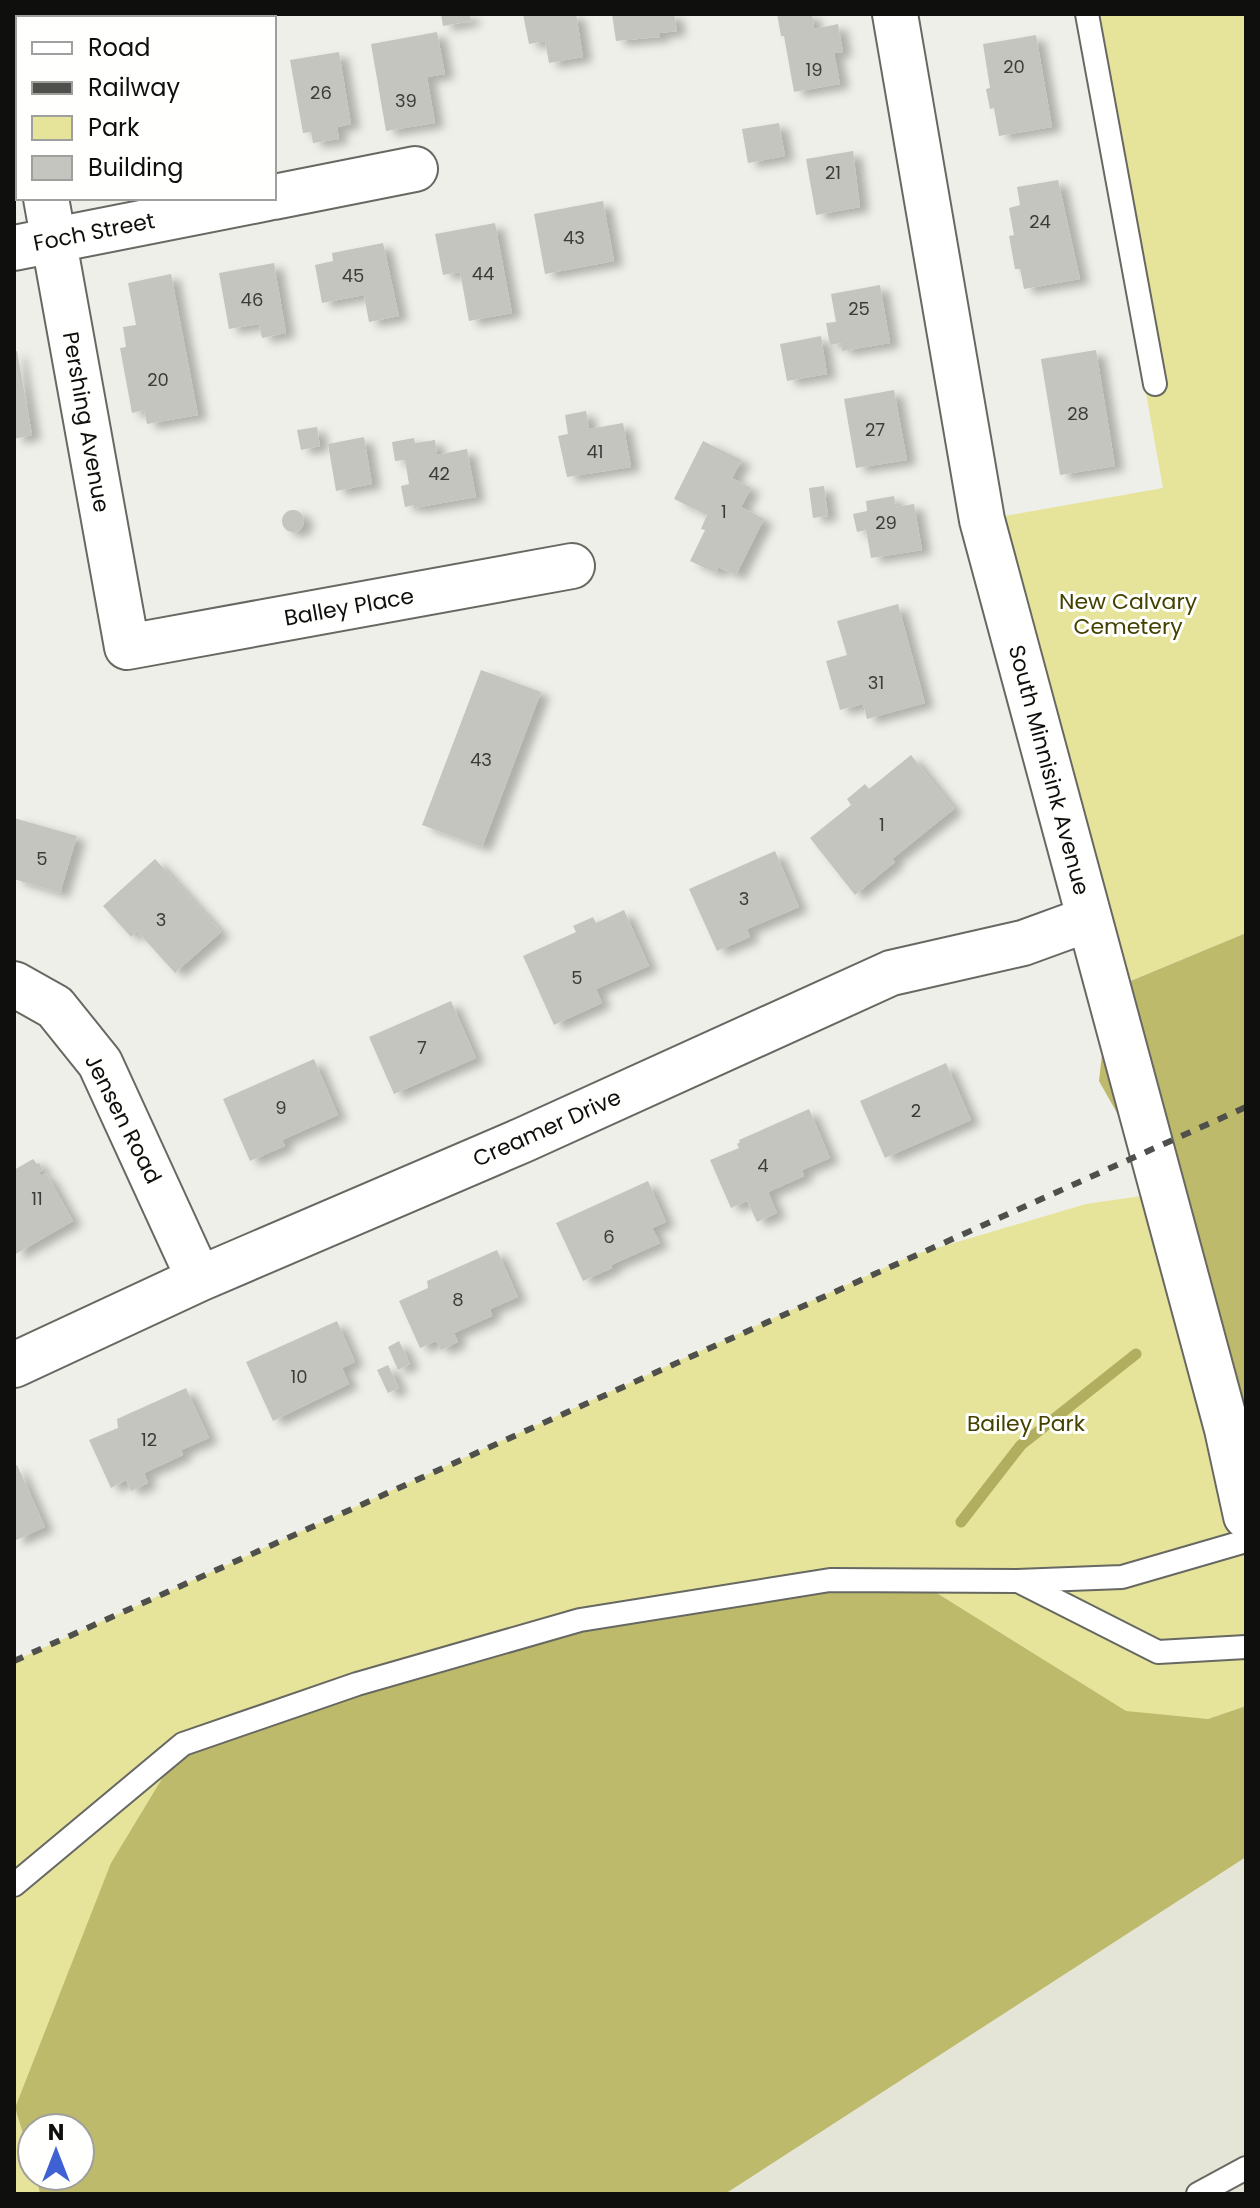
<svg xmlns="http://www.w3.org/2000/svg" width="1260" height="2208" font-family="Poppins,sans-serif">
	<style>
		.built { fill: #e5e5d7 }
		.green { fill: #e6e39b }
		.forest { fill: #bdba6b }
		.lines { fill: none; stroke-linecap: round; stroke-linejoin: round }
		.stream { stroke: #b1ae5f; stroke-width: 11 }
		.building { fill: #c5c5bf; filter: url(#shadow) }
		.lane-casing { stroke: #686862; stroke-width: 26 }
		.street-casing { stroke: #686862; stroke-width: 48 }
		.lane { stroke: #fff; stroke-width: 22 }
		.street { stroke: #fff; stroke-width: 44 }
		.rail { stroke: #4f4f4c; stroke-width: 6; stroke-dasharray: 10 10; stroke-linecap: butt }
		.labels { text-anchor: middle; dominant-baseline: central; stroke-width: 6; stroke-linejoin: round; paint-order: stroke }
		.number-label { font-size: 18px; fill: #3c3c3a }
		.street-label { font-size: 22px; fill: #0f0f0d; stroke: #fffffe }
		.park-label { font-size: 22px; fill: #444100; stroke: #fffffe }
	</style>
	<defs>
		<filter id="shadow"><feDropShadow dx="9" dy="5" stdDeviation="4" flood-color="#0004"/></filter>
	</defs>
	<rect width="100%" height="100%" fill="#efefe9"/>
	<path class="built" d="M1246,1857V2194H725Z"/>
	<path class="green" d="M1078,14H1246V933L1109,990L982,520L1163,488Z
		M1162,1193L1246,1516V1706L1208,1719L1126,1712L916,1580L15,2108L32,2162V2176H36L40,2194H14V1661L913,1255L1086,1204Z"/>
	<path class="forest" d="M1246,933V1516L1162,1193L1099,1081L1109,990Z
		M916,1580L1126,1711L1208,1719L1246,1706V1857L725,2194H40L36,2176H80V2128H32V2162L15,2108L111,1863L183,1744L580,1620Z"/>
	<g class="lines">
		<path class="stream" d="M961,1522L1021,1445L1136,1354"/>
	</g>
	<path class="building" d="M45,14H128V17L46,18Z
		M441,14H470L471,21L443,26Z
		M523,14H576L583,57L549,63L545,41L529,44Z
		M612,14H674L677,31L660,33V37L616,41Z
		M777,14H812L814,29L838,24L843,52L834,53L840,84L794,92L784,36H781Z
		M437,32L445,74L427,77L435,123L386,131L371,44Z
		M1036,35L1052,127L999,136L994,108L990,109L986,89L990,88L983,44Z
		M339,52L351,124L337,127L339,139L313,143L311,132L303,133L290,60Z
		M779,123L785,156L748,163L742,129Z
		M853,151L860,207L816,215L806,159Z
		M1058,180L1080,279L1024,289L1020,269H1015L1009,236L1014,235L1009,208L1020,205L1017,187Z
		M603,201L614,261L545,274L534,214Z
		M495,223L512,313L469,321L460,272L443,275L435,234Z
		M383,243L399,316L369,322L364,295L322,303L315,265L333,261L332,253Z
		M274,263L286,333L262,338L259,324L229,329L219,273Z
		M171,274L198,415L147,424L144,410L132,413L120,348L126,347L123,327L136,325L128,283Z
		M880,285L890,343L842,351L841,343L830,345L826,323L836,322L831,294Z
		M821,336L827,374L787,381L780,344Z
		M1096,350L1115,466L1060,475L1041,359Z
		M17,351L32,435L14,439V352Z
		M894,390L907,460L856,468L844,399Z
		M586,411L589,429L623,423L631,467L567,477L558,436L568,434L565,415Z
		M317,427L320,446L301,450L297,430Z
		M364,437L372,484L336,491L328,444Z
		M414,438L415,443L435,440L437,455L467,449L476,497L414,508V505L405,507L401,486L409,484L405,460L395,461L392,442Z
		M703,441L742,460L732,478L751,488L741,507L764,519L736,575L718,567L716,573L690,561L705,530L701,529L707,515L674,499Z
		M824,486L828,516L813,518L809,488Z
		M894,496L896,507L914,504L922,550L871,558L866,530L857,532L853,514L867,511L866,501Z
		M282 521a11 11 0 1 1 22 0a11 11 0 1 1-22 0Z
		M898,604L925,703L867,719L863,704L840,710L826,661L847,655L837,621Z
		M481,670L541,692L482,847L422,825Z
		M911,755L954,809L892,859L895,862L855,895L810,838L851,805L847,799L865,784L869,789Z
		M14,818L77,836L60,893L14,879Z
		M775,851L799,907L747,929L750,937L717,951L689,889Z
		M155,859L221,932L175,973L137,931L131,937L103,906Z
		M624,910L649,966L596,989L602,1003L554,1025L523,956L576,932L573,926L593,917L596,923Z
		M451,1001L476,1058L394,1094L369,1037Z
		M314,1059L338,1115L282,1140L285,1146L250,1161L223,1099Z
		M946,1063L971,1120L885,1158L860,1101Z
		M809,1109L830,1158L802,1170L804,1176L768,1192L777,1213L757,1222L747,1201L731,1208L710,1160L739,1148L737,1144L740,1142L739,1140Z
		M33,1159L37,1164L39,1163L43,1170L39,1172L41,1176L46,1173L73,1221L14,1255V1170Z
		M648,1181L666,1222L652,1228L660,1243L611,1265L612,1268L583,1281L556,1223Z
		M497,1250L518,1297L490,1309L492,1316L454,1333L458,1342L441,1350L436,1341L420,1348L399,1301L428,1288L427,1281Z
		M337,1321L355,1362L342,1368L349,1384L273,1421L246,1362Z
		M399,1341L410,1364L398,1370L388,1347Z
		M388,1365L399,1388L388,1393L377,1370Z
		M186,1388L209,1438L181,1450L183,1455L144,1473L148,1483L131,1491L126,1480L111,1488L89,1440L118,1428L117,1419Z
		M17,1465L45,1527L14,1541V1467Z"/>
	<g class="lines">
		<g class="lane-casing">
			<path id="lane" d="M1087,14L1155,384
				M1020,1582L1158,1652L1246,1647
				M14,1885L183,1744L357,1684L580,1620L830,1580L1017,1581L1122,1577L1246,1541
				M1198,2194L1246,2168"/>
		</g>
		<g class="street-casing">
			<path id="street" d="M895,14L982,520L1227,1429L1246,1516
				M14,23L18,45
				M274,197L415,169
				M46,198L127,647L572,566
				M14,248L268,198
				M14,984L55,1007L100,1063L199,1279
				M14,1365L199,1279L523,1140L891,973L1023,943L1089,919"/>
		</g>
		<use href="#lane" class="lane"/>
		<use href="#street" class="street"/>
		<path class="rail" d="M14,1661L1246,1107"/>
	</g>
	<g class="labels">
		<g class="number-label">
			<text x="1014" y="66">20</text>
			<text x="814" y="69">19</text>
			<text x="321" y="92">26</text>
			<text x="406" y="100">39</text>
			<text x="833" y="172">21</text>
			<text x="1040" y="221">24</text>
			<text x="574" y="237">43</text>
			<text x="483" y="273">44</text>
			<text x="353" y="275">45</text>
			<text x="252" y="299">46</text>
			<text x="859" y="308">25</text>
			<text x="158" y="379">20</text>
			<text x="1078" y="413">28</text>
			<text x="875" y="429">27</text>
			<text x="595" y="451">41</text>
			<text x="439" y="473">42</text>
			<text x="724" y="511">1</text>
			<text x="886" y="522">29</text>
			<text x="876" y="682">31</text>
			<text x="481" y="759">43</text>
			<text x="882" y="824">1</text>
			<text x="42" y="858">5</text>
			<text x="744" y="898">3</text>
			<text x="161" y="919">3</text>
			<text x="577" y="977">5</text>
			<text x="422" y="1047">7</text>
			<text x="281" y="1107">9</text>
			<text x="916" y="1110">2</text>
			<text x="763" y="1165">4</text>
			<text x="37" y="1198">11</text>
			<text x="609" y="1236">6</text>
			<text x="458" y="1299">8</text>
			<text x="299" y="1376">10</text>
			<text x="149" y="1439">12</text>
		</g>
		<g class="street-label">
			<text transform="translate(94 232) rotate(-11)">Foch Street</text>
			<text transform="translate(86 422) rotate(80)">Pershing Avenue</text>
			<text transform="translate(349 607) rotate(-10)">Balley Place</text>
			<text transform="translate(1049 770) rotate(75)">South Minnisink Avenue</text>
			<text transform="translate(123 1119) rotate(63)">Jensen Road</text>
			<text transform="translate(547 1128) rotate(-24)">Creamer Drive</text>
		</g>
		<g class="park-label">
			<text x="1128" y="601">New Calvary<tspan x="1128" dy="25">Cemetery</tspan></text>
			<text x="1026" y="1423">Bailey Park</text>
		</g>
	</g>
	<rect width="1260" height="2208" fill="none" stroke="#0f0f0d" stroke-width="32"/>
	<rect x="16" y="16" width="260" height="184" fill="#fffffe" stroke="#9f9f9e" stroke-width="2"/>
	<rect x="32" y="42" width="40" height="12" fill="#ffffff" stroke="#9f9f9e" stroke-width="2"/>
	<text x="88" y="56" font-size="24" fill="#0f0f0d">Road</text>
	<rect x="32" y="82" width="40" height="12" fill="#4f4f4c" stroke="#9f9f9e" stroke-width="2"/>
	<text x="88" y="96" font-size="24" fill="#0f0f0d">Railway</text>
	<rect x="32" y="116" width="40" height="24" fill="#e6e39b" stroke="#9f9f9e" stroke-width="2"/>
	<text x="88" y="136" font-size="24" fill="#0f0f0d">Park</text>
	<rect x="32" y="156" width="40" height="24" fill="#c5c5bf" stroke="#9f9f9e" stroke-width="2"/>
	<text x="88" y="176" font-size="24" fill="#0f0f0d">Building</text>
	<g transform="translate(56 2152)"><circle r="38" fill="#fffffe" stroke="#9f9f9e" stroke-width="2"/>
	<path d="M0-6L14 30L0 20L-14 30Z" fill="#3e62d4"/>
	<text y="-12" font-size="22" font-weight="bold" text-anchor="middle" fill="#0f0f0d">N</text>
	</g>
</svg>
